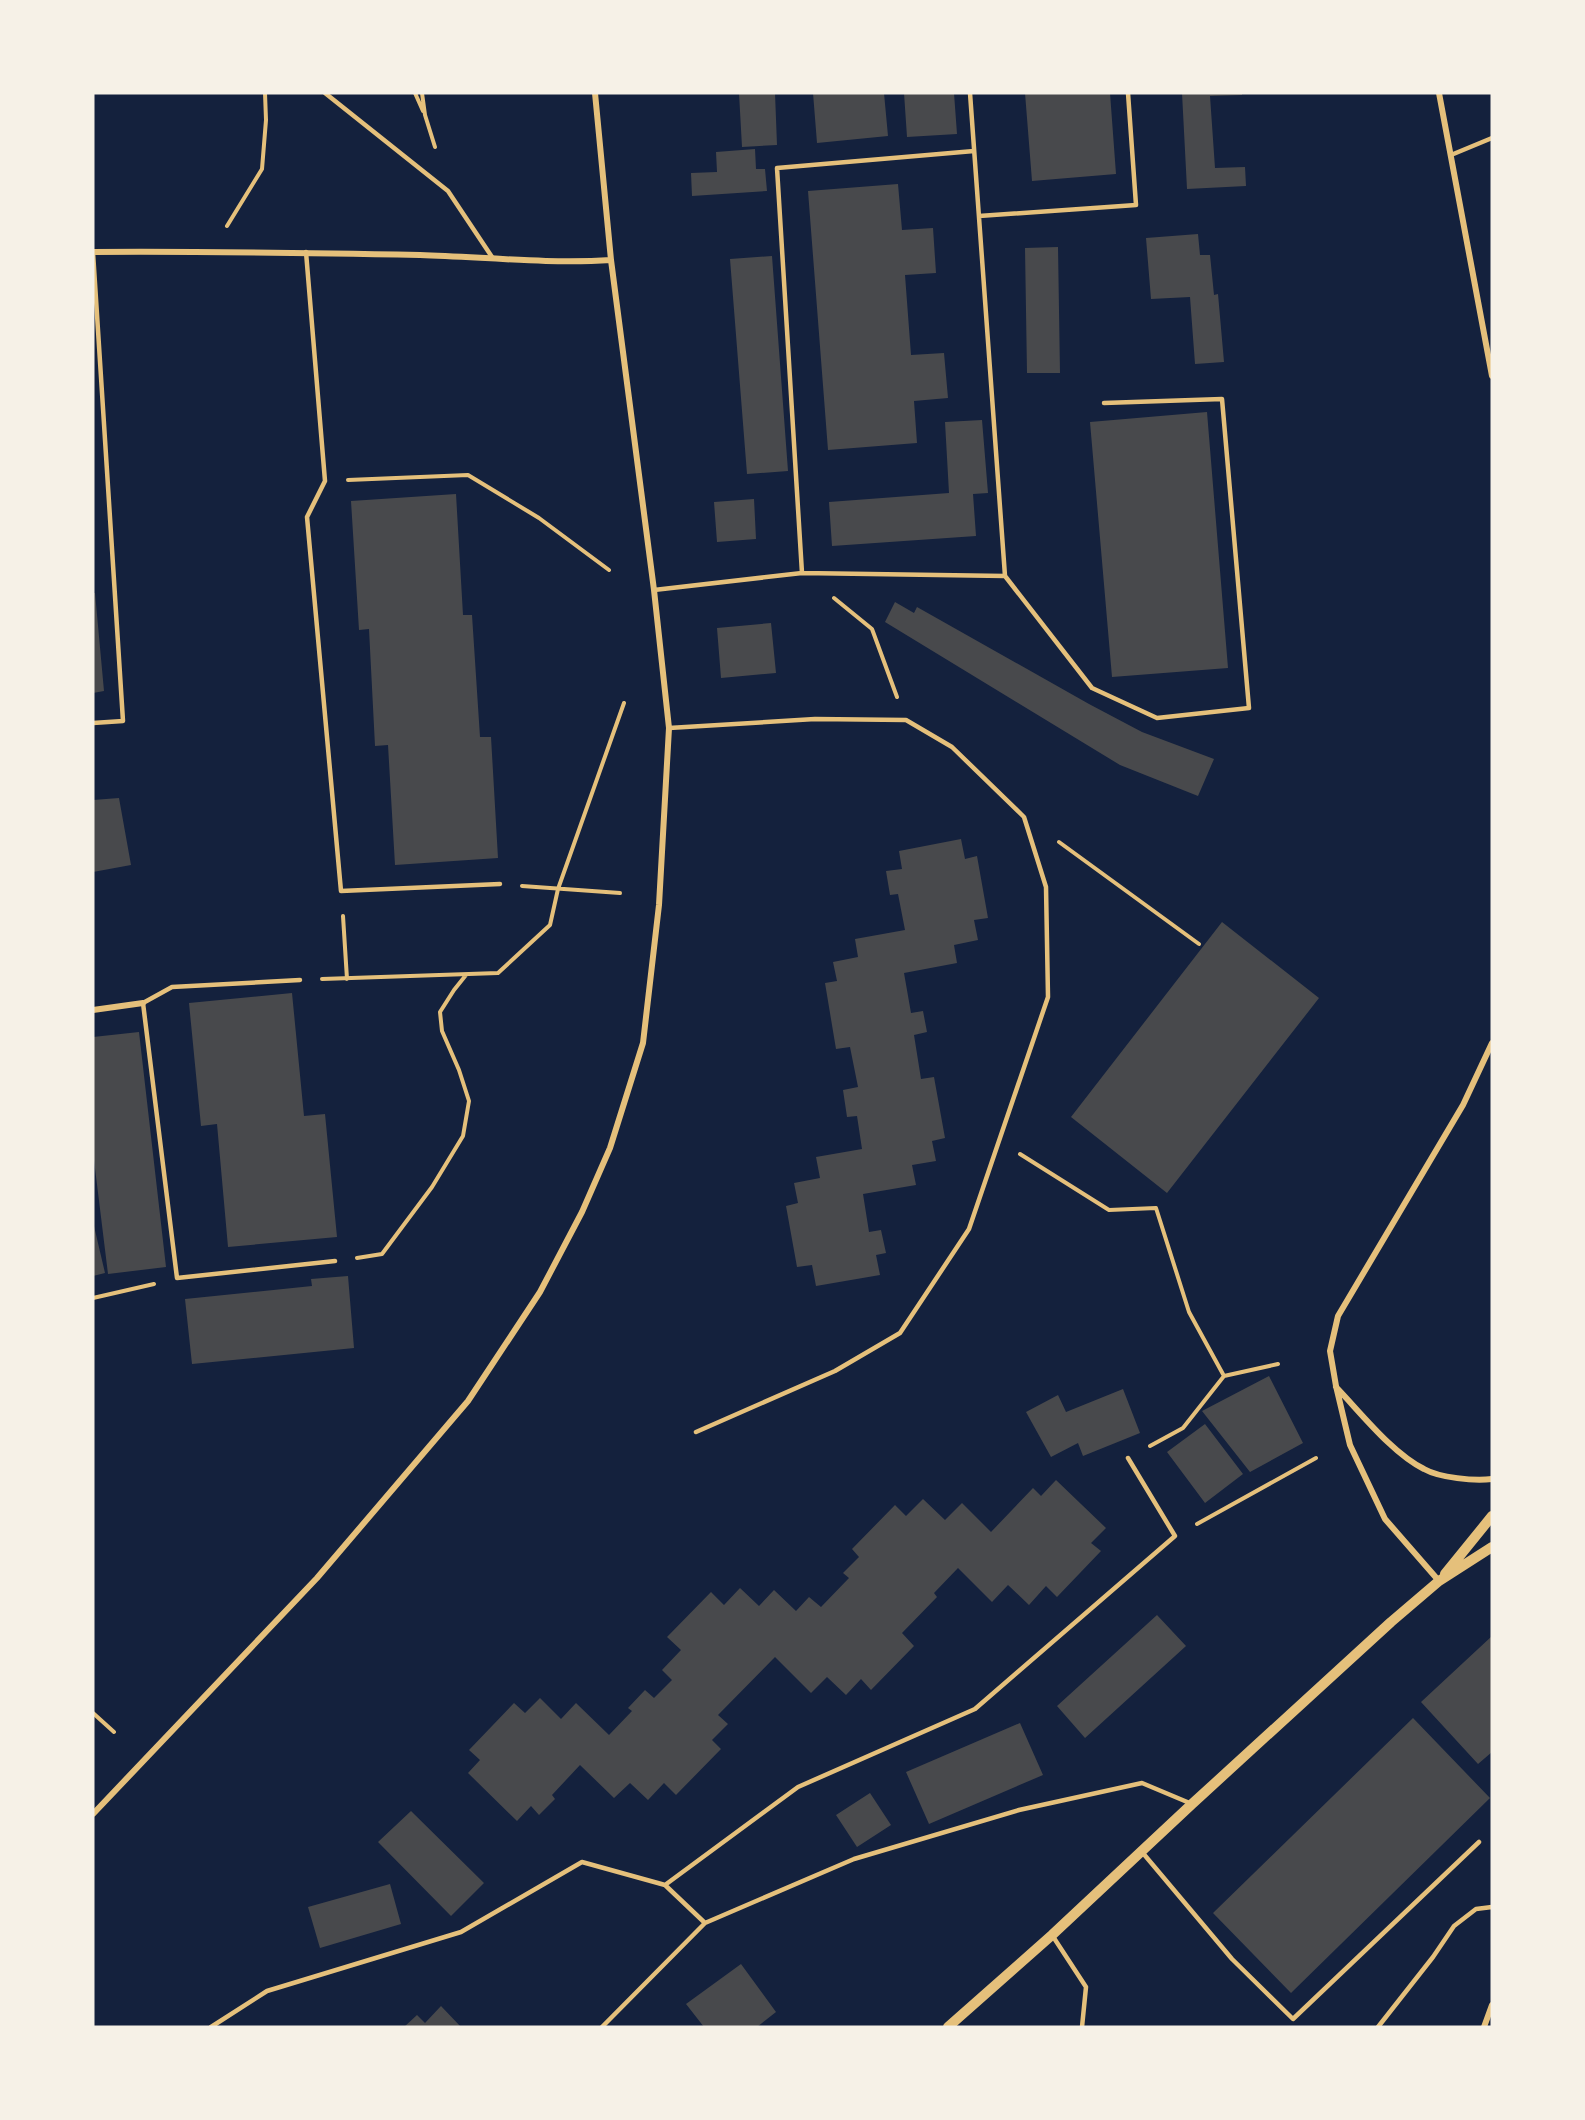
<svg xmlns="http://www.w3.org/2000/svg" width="1585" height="2120" font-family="Lato,sans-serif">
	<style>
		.building { fill: #48494c }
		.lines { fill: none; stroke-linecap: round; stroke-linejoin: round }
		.path { stroke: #e5c07b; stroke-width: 4 }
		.service { stroke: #e5c07b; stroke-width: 4.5 }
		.minor { stroke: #e5c07b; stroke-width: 6 }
		.tertiary { stroke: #e5c07b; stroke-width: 10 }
	</style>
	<rect width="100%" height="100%" fill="#14213d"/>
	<path class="building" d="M739,93H775L777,145L742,147Z
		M813,93H884L888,136L817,143Z
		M904,93H954L957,134L907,137Z
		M1025,93H1110L1116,174L1032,181Z
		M1182,93H1242V95L1210,96L1215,168L1245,167L1246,186L1187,189Z
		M755,149L756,169H765L767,191L692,196L691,173L717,172L716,152Z
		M898,184L902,230L933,228L936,273L905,275L911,355L944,353L948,398L914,401L917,443L828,450L808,191Z
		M1198,234L1200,255H1210L1214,295L1218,294L1224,362L1195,364L1190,297L1151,299L1146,238Z
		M1058,247L1060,373H1027L1025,248Z
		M772,256L788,471L747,474L730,259Z
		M1207,412L1228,668L1112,677L1090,422Z
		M982,420L988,493L973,494L976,536L832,546L829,502L949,493L945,422Z
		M456,494L463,615H472L480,737H491L498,858L395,865L388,745L375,746L369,629L359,630L351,501Z
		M754,499L756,539L717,542L714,502Z
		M93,593H95L104,691L93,693Z
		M895,602L914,613L917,607L1089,704L1142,732L1214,759L1198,796L1120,765L885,622Z
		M771,623L776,673L721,678L717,628Z
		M119,798L131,865L93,872V800Z
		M961,839L965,859L977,856L988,918L974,920L978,940L954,945L957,963L904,973L911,1013L923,1011L927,1032L914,1035L921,1079L934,1077L945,1138L932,1141L936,1161L912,1165L916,1185L863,1194L869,1232L881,1230L886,1253L876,1255L880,1275L816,1286L812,1265L797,1267L786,1206L798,1203L794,1183L820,1178L816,1157L862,1149L857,1116L847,1117L843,1090L858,1087L850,1047L836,1049L825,983L837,981L833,962L858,957L855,939L905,930L898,894L890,895L886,871L902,869L899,851Z
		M1222,922L1319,998L1167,1193L1071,1117Z
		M292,993L304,1116L325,1114L337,1237L228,1247L217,1124L201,1126L189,1003Z
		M139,1032L166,1267L108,1274L93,1152V1037Z
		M94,1226L105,1273L93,1276V1227Z
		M348,1276L354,1348L192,1364L185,1299L312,1286L311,1279Z
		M1269,1376L1303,1443L1250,1472L1202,1411Z
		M1123,1389L1140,1433L1083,1456L1078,1443L1051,1457L1026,1412L1058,1395L1066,1412Z
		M1205,1424L1243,1474L1205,1503L1167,1452Z
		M1056,1480L1106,1528L1091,1543L1101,1551L1057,1597L1046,1586L1029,1605L1008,1585L992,1602L958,1568L934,1593L937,1597L902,1633L914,1646L871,1690L861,1679L846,1695L827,1677L811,1693L775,1657L718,1715L728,1724L712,1740L721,1749L676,1795L664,1783L648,1800L630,1783L614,1798L580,1765L552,1795L555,1799L539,1815L531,1806L517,1821L468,1773L480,1760L469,1750L514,1703L525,1713L540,1698L561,1719L576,1703L609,1735L632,1711L628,1708L645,1690L654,1698L672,1680L662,1670L681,1650L667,1637L711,1592L724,1605L740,1588L759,1606L774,1590L796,1611L809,1597L821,1607L849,1578L843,1573L859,1557L852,1549L895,1505L906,1516L923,1499L945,1520L962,1503L991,1532L1033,1488L1041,1496Z
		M1157,1615L1186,1646L1085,1738L1057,1706Z
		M1492,1636V1752L1478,1764L1421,1702Z
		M1413,1718L1490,1798L1291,1993L1213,1913Z
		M1020,1723L1043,1775L929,1824L906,1772Z
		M870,1793L891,1825L857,1847L836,1815Z
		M411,1811L484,1883L451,1916L378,1842Z
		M390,1884L401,1924L320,1948L308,1907Z
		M741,1964L776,2012L757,2027H704L686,2004Z
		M441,2006L461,2027H404L417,2015L425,2023Z"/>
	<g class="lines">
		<path class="path" d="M415,93L423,111
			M422,93L425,115L435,147
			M227,226L262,169L266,120L265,93
			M348,480L468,475L539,518L609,570
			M834,598L872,629L897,697
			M1059,842L1199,944
			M522,886L620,893
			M343,916L347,979
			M322,979L498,973L550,925L558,889L624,703
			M1020,1154L1109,1210L1156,1208L1189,1312L1224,1376L1278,1364
			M357,1258L382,1254L432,1187L463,1136L469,1101L459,1070L442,1031L440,1012L454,990L466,975
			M93,1298L154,1284
			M1150,1446L1183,1428L1224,1376
			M1197,1524L1316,1458
			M93,1713L114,1732"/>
		<path class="service" d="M325,93L448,191L492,257
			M970,93L1005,576
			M1451,155L1492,138
			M979,216L1136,205L1128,93
			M306,252L325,481L307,517L341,891L500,884
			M802,573L777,168L974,151
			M654,590L802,573L1005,576L1092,688L1157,718L1249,708L1222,399L1104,403
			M93,723L123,721L93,252
			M669,728L815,719L906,720L952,747L1024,817L1046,887L1048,997L969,1229L900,1333L835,1371L696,1432
			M300,980L172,987L143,1003L177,1278L335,1261
			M1142,1852L1232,1959L1293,2019L1479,1842
			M665,1885L798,1787L975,1709L1175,1536L1128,1458
			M1052,1935L1086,1987L1082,2027
			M211,2027L267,1991L461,1932L582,1862L665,1885L705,1923
			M602,2027L705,1923L854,1859L1019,1810L1142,1783L1192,1804
			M1378,2027L1433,1957L1454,1926L1476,1909L1492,1907"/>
		<path class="minor" d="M1439,93L1492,376
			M93,252C202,251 311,253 420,255C484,257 548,264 611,260
			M93,1010L143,1003
			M1336,1387C1361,1413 1392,1453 1424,1469C1440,1478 1474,1481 1492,1479
			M1439,1581L1385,1519L1350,1445L1336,1386L1330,1351L1338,1316L1463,1105L1492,1043
			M93,1814L317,1578L468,1401L540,1292L582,1212L610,1148L643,1043L659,905L669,728L654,590L611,260L595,93
			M1484,2027L1492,2005"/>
		<path class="tertiary" d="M1445,1574L1492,1516
			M948,2027L1052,1935L1192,1804L1391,1622L1439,1581L1492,1547"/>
	</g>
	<rect width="1585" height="2120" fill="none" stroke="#f6f1e7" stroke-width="189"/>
</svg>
